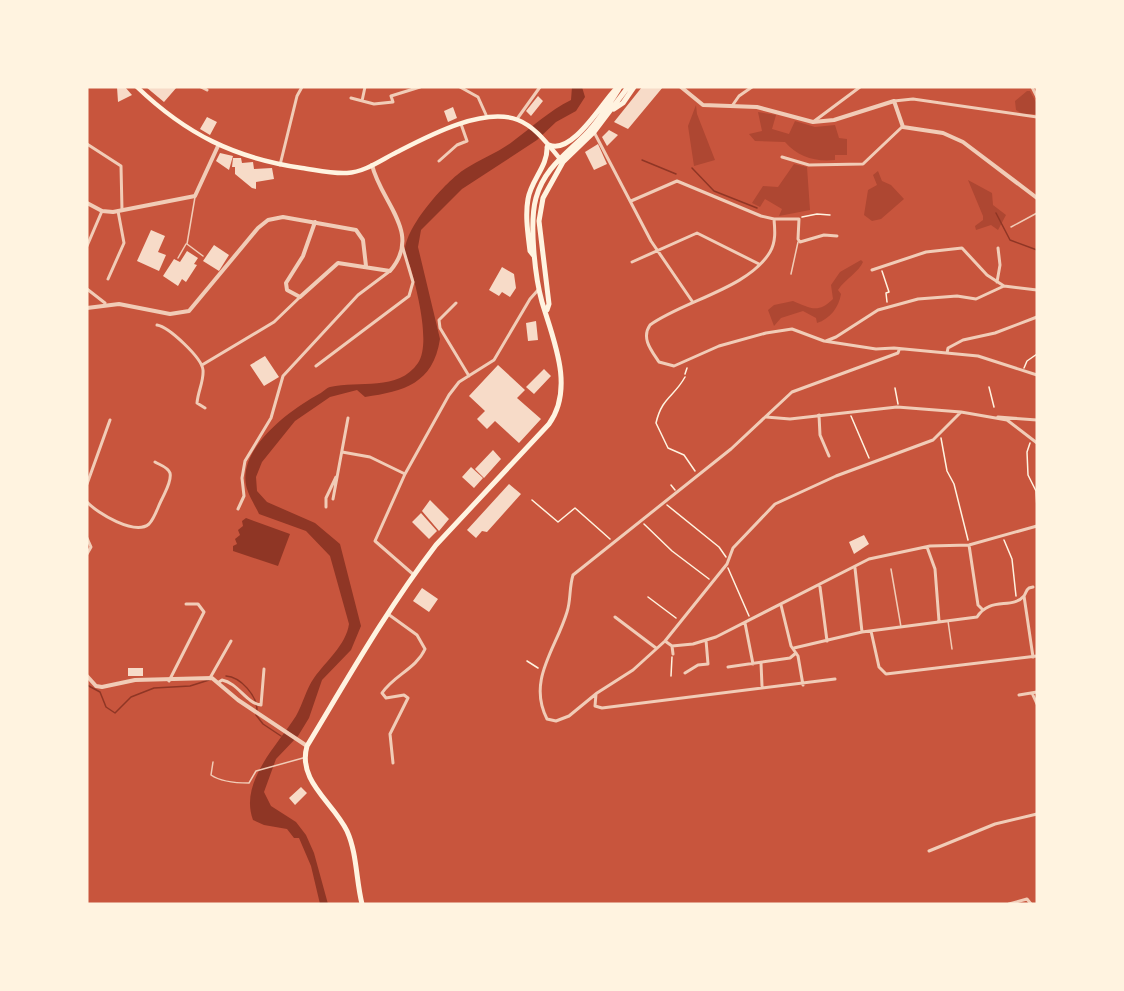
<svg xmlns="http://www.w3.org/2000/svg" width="1124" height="991" font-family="'Source Sans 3',sans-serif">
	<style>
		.green { fill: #ae4732 }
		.water { fill: #8f3625 }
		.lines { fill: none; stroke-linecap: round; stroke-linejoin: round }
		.stream { stroke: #8f3625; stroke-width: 1.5 }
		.building { fill: #f7dbc8 }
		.path { stroke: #fff3e0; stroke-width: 1.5 }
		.service { stroke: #f1ccb7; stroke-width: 1.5 }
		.minor { stroke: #f1ccb7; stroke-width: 3 }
		.tertiary { stroke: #f1ccb7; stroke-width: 4 }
		.secondary { stroke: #fff3e0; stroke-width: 4.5 }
		.trunk { stroke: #fff3e0; stroke-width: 5 }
	</style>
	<rect width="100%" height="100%" fill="#c8553d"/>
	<path class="green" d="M1027,91H1030L1037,104V114H1023L1016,110L1015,101Z
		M696,105L697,114L715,160L694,166L688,126Z
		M758,112L776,115L772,129L789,134L795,121L815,127L835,125L839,138L847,139V155H835V160C815,162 798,157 785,142L755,141L749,134L762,131Z
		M794,164L807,167L810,210L779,216L782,209L765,199L760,207L752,203L763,186L778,187Z
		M878,171L882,181L891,185L904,199L881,219L872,221L864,215L868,190L877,185L873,175Z
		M968,180L992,193L993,205L1006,215L998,230L991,225L976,230L975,226L983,220V216Z
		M861,260L863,262C859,272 845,279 838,290L841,294C839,307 830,319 817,323L816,318L803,311L781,318L774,326L768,310L774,305L793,301C810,308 818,314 833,299L831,285L840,272Z"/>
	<path class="water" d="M572,87H582L585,97L576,111L556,122L537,140L462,189L421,230L418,247L440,339C433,384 404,391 365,397L357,390L330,397L295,421L262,462L256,477L257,491L267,502L315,523L340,544L361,626L351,650L322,680L309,718L298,736L276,759L264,792L271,806L296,822L306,835L314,853L328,904H320L311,866L299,838H294L287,829L264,825L253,820C239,782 277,746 296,716C303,704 306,689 314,678C326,661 346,645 349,624L330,556L306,531L259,514C255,505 248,495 246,485C239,447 290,410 319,394C323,392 326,388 330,387C359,380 398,392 418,363C431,344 417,291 411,269C410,264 405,258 405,252C404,228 446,181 465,169C480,159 497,153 512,142C532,127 549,111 571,100Z
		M246,518L290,534L278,566L233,551V546L237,544L235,539L240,535L238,530L243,526L242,521Z"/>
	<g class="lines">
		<path class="stream" d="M642,160L676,174
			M692,168L714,191L757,208
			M996,213L1010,240L1037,250
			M226,676C241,677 257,696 257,710
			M87,685L100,692L106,707L115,713L131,697L154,688L190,686L209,680
			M256,715L263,724L281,736"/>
	</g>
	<path class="building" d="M117,87H125L132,95L118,102Z
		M146,87H177L164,102Z
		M642,87H663L628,129L614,122Z
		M538,96L543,101L531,116L526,111Z
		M453,107L457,118L448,122L444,111Z
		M207,117L217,122L210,135L200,129Z
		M609,130L618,135L607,146L602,137Z
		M598,144L607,164L594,170L585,152Z
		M220,153L233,156L229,170L216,161Z
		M233,158H241L242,163L253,162L254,169L272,168L274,179L256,182V189L252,188L235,174V167H232Z
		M151,230L165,236L158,252L166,255L159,271L137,261Z
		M214,245L229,255L219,271L203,261Z
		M187,251L198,258L194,264L197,265L186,282L182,279L178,286L163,276L174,259L180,262Z
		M502,267L514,274L516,288L510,297L502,292L499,296L489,290Z
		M536,321L538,340L528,341L526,323Z
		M265,356L279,377L264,386L250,365Z
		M498,365L525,390L517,398L541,419L519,443L495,421L487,429L477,419L485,411L469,396Z
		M544,369L551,376L534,394L526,387Z
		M493,450L501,459L484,478L475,469Z
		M471,467L483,478L474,488L462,477Z
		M509,484L521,494L487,532L482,531L476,538L467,530Z
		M430,500L449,519L439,531L422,511Z
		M421,513L437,531L429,539L412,522Z
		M864,535L869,544L854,554L849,542Z
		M422,588L438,599L429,612L413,601Z
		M128,668H143V676H128Z
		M301,787L307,793L295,805L289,798Z"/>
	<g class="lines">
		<path class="path" d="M802,217L817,214L830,215
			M882,271L889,292L886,293L887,302
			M1024,368L1027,361L1037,354
			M685,374L687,368
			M685,377C674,397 662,397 656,423L668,448L684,455L695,471
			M989,387L994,407
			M895,388L898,404
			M851,416L869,458
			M941,438L947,471L954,484L968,540
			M1030,443L1027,452L1028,475L1036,491L1037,508
			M671,485L675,490
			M532,500L558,522L575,508L610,539
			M667,505L719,547L726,557
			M644,524L672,551L709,579
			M1004,540L1012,559L1016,596
			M728,568L749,616
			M648,597L676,618
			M527,661L538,668
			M671,676L672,657"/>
		<path class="service" d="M195,197L187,244L203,256
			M1011,227L1037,213
			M178,258L186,244
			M791,274L798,242
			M891,569L901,627
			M948,621L952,649
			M213,762L211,775C221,782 237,783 249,783L256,771L303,758"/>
		<path class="minor" d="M201,87L207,90
			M460,87L478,97L487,117
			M1032,87L1037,97
			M351,98L374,104L393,102L391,96L420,87
			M362,101L365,87
			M894,101L913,99L1037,117
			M732,106L739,96L752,87
			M517,119L540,87
			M813,122L860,87
			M594,132L651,241L692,301
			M87,144L121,166L122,210
			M782,157L809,165L863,164L902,127
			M439,161L457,145L467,141L461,124
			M280,165L297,96L302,87
			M631,201L677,181L761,216L774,219H799L798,239L800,242L824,235L837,236
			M774,219C775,230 776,242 770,252C749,288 683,301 650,325C641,338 651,350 659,362L674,366L719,346L766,333L792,329L824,341L876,349L894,348L978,356L1037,375
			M87,246L102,211
			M632,262L697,233L759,264
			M872,270L926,252L962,248L987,275L1004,286
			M108,279L124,243L118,211
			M997,282L1000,265L998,248
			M87,289L105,303
			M456,303L439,320L440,328L469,376
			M157,325C169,327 202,358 203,370C204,381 198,391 197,403L205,408
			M826,341L836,337L878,310L918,299L957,296L976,299L1004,286L1037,290
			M899,350L898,353L792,392L731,449L573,575C569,588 571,600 567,612C556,649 527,680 547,719L556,721L569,716L597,693L633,670L665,641L727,564L733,548L775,504L836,476L933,440L961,412
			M947,353L948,348L963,340L995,333L1037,317
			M202,365L274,322L300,297
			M316,366L409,296L413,282L402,245
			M819,415L820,435L829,456
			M766,417L790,419L897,407L961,412L1007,420L1037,443
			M998,417L1037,420
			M342,452L370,457L405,474
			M87,484L110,420
			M333,499L348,418
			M87,502C97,513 135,536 149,524C155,518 158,506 162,499C165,492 172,481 170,473C168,467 160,465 155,462
			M326,507V498L336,477
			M238,509L244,496L242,478L245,461L271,418L283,376L358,295L390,271
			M87,538L91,547L87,554
			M969,545L978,605L982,609
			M927,547L935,569L939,621
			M855,568L862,632
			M414,575L375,541L405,474L449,395L459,382L494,360L530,299L538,290
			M820,587L827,641
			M1024,596L1033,657
			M781,605L791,646L798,656L803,685
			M388,614L417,635L425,649C416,669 394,675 382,693L386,698L404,695L408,698L390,734L393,763
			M615,617L656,648
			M745,623L753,664
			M871,631L879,667L886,674L1037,656
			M665,641L672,646L693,644L716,637L869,559L930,546L969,545L1037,526
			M672,646L673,654
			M794,648L862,632L977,617C990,596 1012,610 1024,596C1026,593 1026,590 1029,588L1033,587
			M761,663L762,686
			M728,667L790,658L796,653
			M685,673L698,665L708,664L706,640
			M210,678L231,641
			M169,681L204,612L198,604H186
			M219,682L222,680C238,683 246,703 261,705L264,669
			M1032,693L1037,704
			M596,694L595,706L602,708L835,679
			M1019,695L1037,692
			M929,851L995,824L1037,814
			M1009,904L1027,899L1031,904"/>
		<path class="tertiary" d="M681,87L703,105L757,107L813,122L834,120L894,101L903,127L943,133L963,142L1037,198
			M87,203L102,211L113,212L195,196L218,146
			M315,222L303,256L286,283L287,290L300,297L338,263L390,271C423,233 381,203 372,165
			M87,308L119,304L170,314L189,311L258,228L268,220L283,217L356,230L363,240L366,266
			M87,676L96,686L102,687L135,680L212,678L238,700L307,746"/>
		<path class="secondary" d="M137,87C186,134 234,158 302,168C316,170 333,174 347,173C365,172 381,160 397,152C428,136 484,106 518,120C536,127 549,146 561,160"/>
		<path class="trunk" d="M614,109L623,103L634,87
			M549,145C572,155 602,103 615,90
			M534,256L530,251C528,234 525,216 528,199C531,180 548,166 547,147
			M547,310L549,304L539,221L543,198L563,162L594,132L628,87
			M362,904C356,880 357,853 347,831C333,802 297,781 307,746C348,678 387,609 436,545L549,424C575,388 553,339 542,302C535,277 529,223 536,198C544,169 565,155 585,135C599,121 610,103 620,87"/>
	</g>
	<rect width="1124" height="991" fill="none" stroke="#fff3e0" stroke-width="177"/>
</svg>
